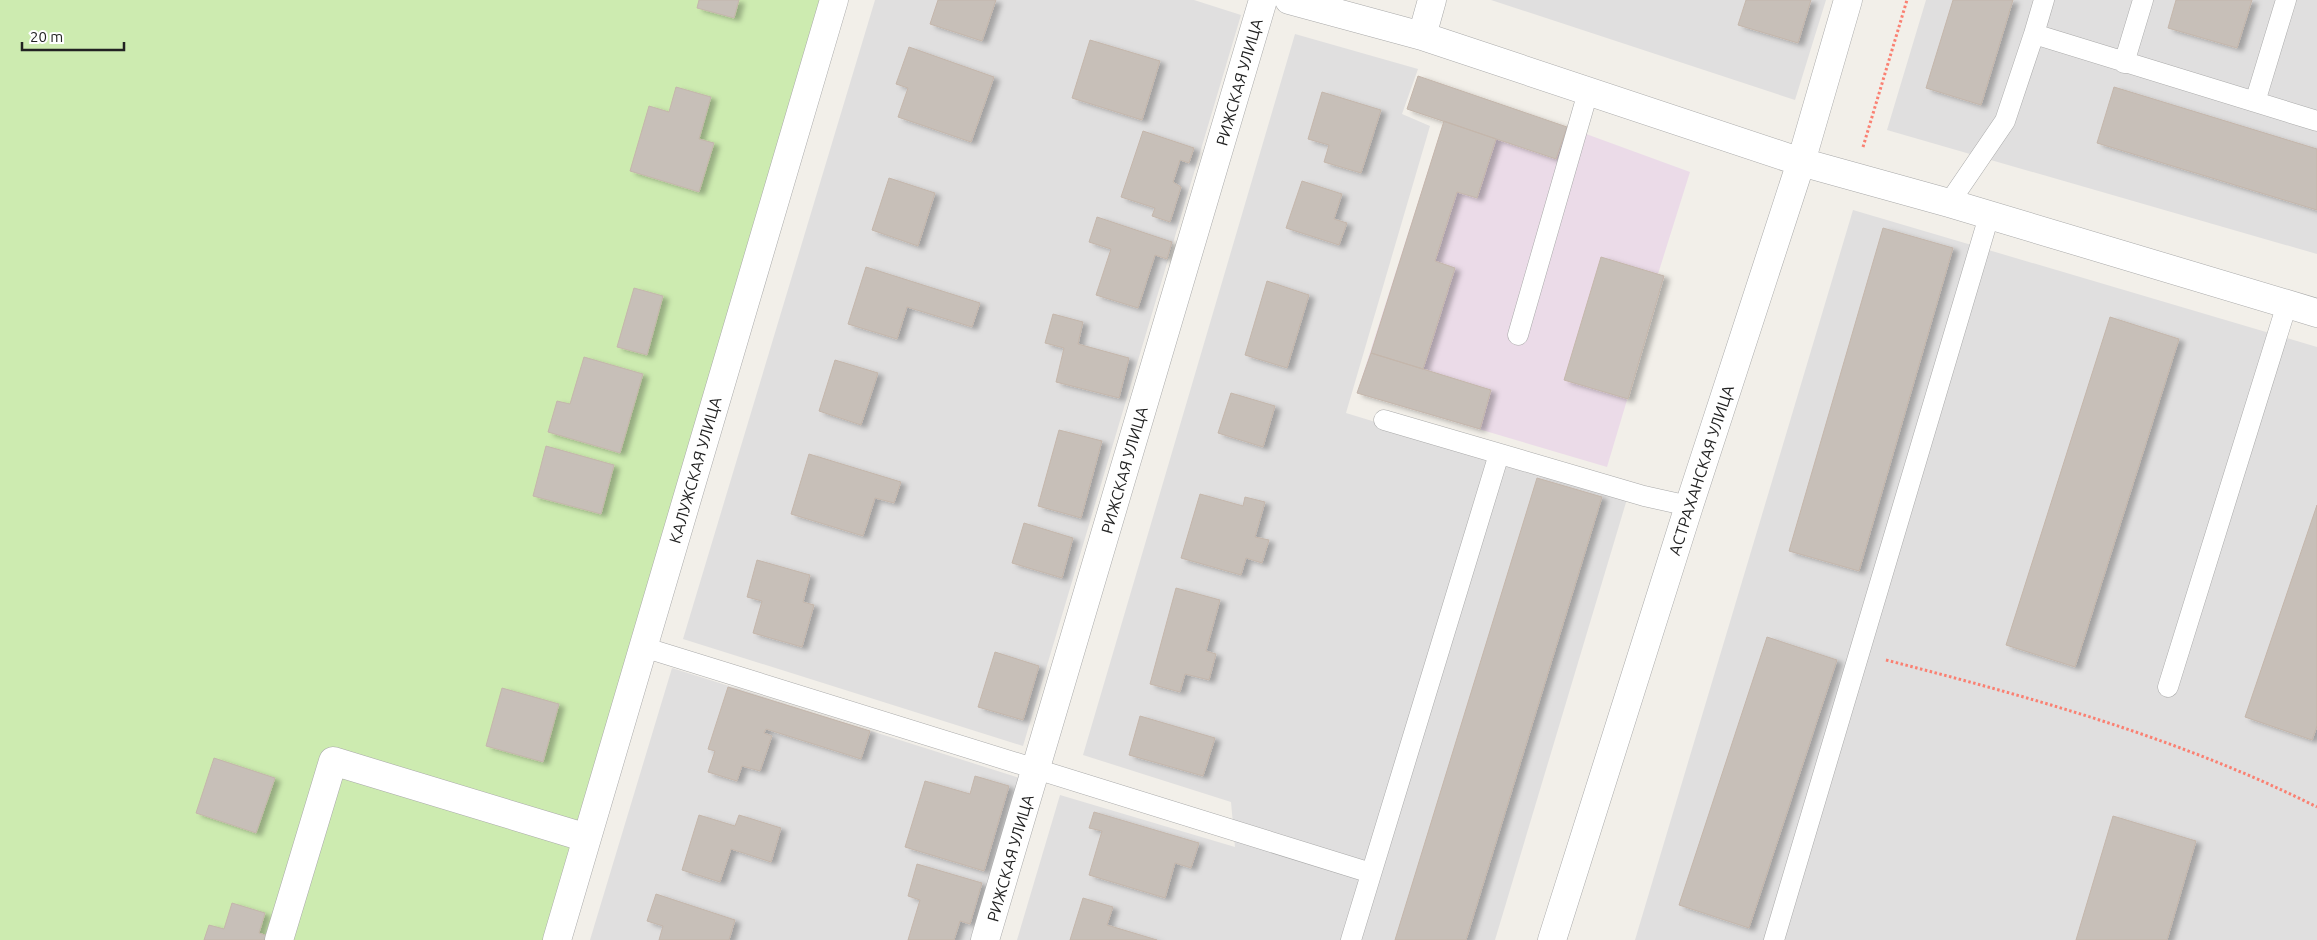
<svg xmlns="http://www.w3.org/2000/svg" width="2317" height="940" font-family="Ubuntu,sans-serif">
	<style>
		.residential { fill: #e0dfdf }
		.industrial { fill: #ebdbe8 }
		.garden { fill: #cdebb0 }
		.building { fill: #c7bfb8; stroke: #c4b6ab; filter: url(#shadow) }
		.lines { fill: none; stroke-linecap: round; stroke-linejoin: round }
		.service-casing { stroke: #a9a9a9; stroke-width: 21 }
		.minor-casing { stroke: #a9a9a9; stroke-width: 29 }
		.path { stroke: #fa8072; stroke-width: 3; stroke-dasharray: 2.5 2.5; stroke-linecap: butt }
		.service { stroke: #fff; stroke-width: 20 }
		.minor { stroke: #fff; stroke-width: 28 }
		.labels { text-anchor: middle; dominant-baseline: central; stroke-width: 4; stroke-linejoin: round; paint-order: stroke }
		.street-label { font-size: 16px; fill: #222; stroke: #fff }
	</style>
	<defs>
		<filter id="shadow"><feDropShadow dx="5.5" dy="3" stdDeviation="2.5" flood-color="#0004"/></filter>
	</defs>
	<rect width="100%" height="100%" fill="#f2efe9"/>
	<path class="residential" d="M875,0H1194L1241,15L1023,746L683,639Z
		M1491,0H1826L1795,100Z
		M1926,0H2317V254L1887,130Z
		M1295,34L1418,69L1402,114L1430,126L1346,413L1627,499L1495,940H1017L1060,795L1235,847L1231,802L1083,755Z
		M1853,210L2317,347V940H1635Z
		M672,668L1023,779L973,940H590Z"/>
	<path class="industrial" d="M1444,121L1555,159L1567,127L1690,172L1658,274L1664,276L1607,467L1357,393Z"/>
	<path class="garden" d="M0,0H834L557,940H0Z"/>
	<path class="building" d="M699,0H739L734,18L697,8Z
		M938,0H996L982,41L930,24Z
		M1746,0H1811L1798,43L1738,25Z
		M1953,0H2013L1981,105L1926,88Z
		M2176,0H2252L2237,48L2168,28Z
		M1090,40L1160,61L1142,120L1072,98Z
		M909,47L994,77L971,142L898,117L908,88L896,84Z
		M1418,76L1567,127L1556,159L1407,109Z
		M676,87L711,97L699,139L714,143L699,192L630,171L649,106L669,112Z
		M2114,87L2317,149V210L2097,143Z
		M1322,92L1381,110L1361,173L1324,162L1329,145L1308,139Z
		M1444,121L1496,139L1477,198L1457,192L1435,261L1455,268L1423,369L1371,353Z
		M1143,131L1194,148L1189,163L1180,160L1173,182L1181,187L1170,222L1152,216L1155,208L1121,197Z
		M889,178L935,193L918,246L872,230Z
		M1302,181L1342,194L1334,219L1347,223L1339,245L1286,228Z
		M1097,217L1172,242L1167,259L1155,255L1138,308L1096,295L1111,249L1089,242Z
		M1883,228L1953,248L1859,571L1789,551Z
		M1601,257L1664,276L1628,399L1564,380Z
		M866,267L980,303L972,327L907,307L897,339L848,324Z
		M1267,281L1309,295L1287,368L1245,355Z
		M634,288L663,296L647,355L617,347Z
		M1053,314L1083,322L1078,344L1129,358L1119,398L1056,382L1064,348L1045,343Z
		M2110,317L2179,339L2075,667L2006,645Z
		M1371,353L1491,390L1480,429L1357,393Z
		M584,357L643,374L620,453L548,432L557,401L570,404Z
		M835,360L878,373L861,425L819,411Z
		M1231,393L1275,406L1263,447L1218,433Z
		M1059,430L1102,441L1081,518L1038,506Z
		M546,446L614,465L601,514L533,496Z
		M809,454L901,482L894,503L875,498L863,536L791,514Z
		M1537,478L1602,497L1466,940H1395Z
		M1200,494L1243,506L1245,497L1265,502L1255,537L1269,540L1262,563L1246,558L1241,575L1181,558Z
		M2317,505V726L2312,740L2245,717Z
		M1024,523L1073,538L1062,578L1012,563Z
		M757,560L810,575L803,602L814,605L802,647L753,633L762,601L747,597Z
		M1176,588L1220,600L1206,651L1216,654L1209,680L1185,674L1180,692L1150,684Z
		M1767,637L1837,660L1749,928L1679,905Z
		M995,652L1039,666L1023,720L978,707Z
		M728,687L870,731L861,759L766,729L764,733L772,736L760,771L742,766L737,781L708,772L715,751L708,749Z
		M502,688L559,704L543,762L486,746Z
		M1140,716L1215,738L1203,776L1129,755Z
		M214,758L275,778L256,833L196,813Z
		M975,776L1009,786L984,871L905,847L925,781L970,794Z
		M1094,812L1199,843L1191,868L1175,863L1165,898L1089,875L1102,831L1089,828Z
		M699,815L735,826L739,815L781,828L771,862L731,849L720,882L682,870Z
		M2113,816L2196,841L2167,940H2076Z
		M917,864L982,883L970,924L960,921L954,940H908L920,900L908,896Z
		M656,894L735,920L729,940H659L663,926L647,921Z
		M1083,898L1113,907L1107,925L1157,940H1070Z
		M232,903L265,913L259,933L268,936L267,940H204L209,925L224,929Z"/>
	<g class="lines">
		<g class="service-casing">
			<path id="service" d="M2034,34L2044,0
				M2124,63L2143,0
				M2255,102L2286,0
				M1949,203L2005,121L2034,34L2317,121
				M1518,335L1588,92
				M1384,420L1644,496L1689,506
				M643,647L1371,873
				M2168,687L2287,304
				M1351,940L1499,454
				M1774,940L1989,216"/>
		</g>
		<g class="minor-casing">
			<path id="minor" d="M1289,0L1422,36L1801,162L1949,203L2317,313
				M1422,36L1432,0
				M279,940L333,761L587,838
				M557,940L834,0
				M985,940L1263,0
				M1552,940L1689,506L1801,162L1848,0"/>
		</g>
		<path class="path" d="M1863,147L1907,0
			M1886,660C2034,698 2179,738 2317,807"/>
		<use href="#service" class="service"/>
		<use href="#minor" class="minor"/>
	</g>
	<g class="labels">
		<g class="street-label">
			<text transform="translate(1239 82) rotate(-74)">РИЖСКАЯ УЛИЦА</text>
			<text transform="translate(695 470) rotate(-74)">КАЛУЖСКАЯ УЛИЦА</text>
			<text transform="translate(1124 470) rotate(-74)">РИЖСКАЯ УЛИЦА</text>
			<text transform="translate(1701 470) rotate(-72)">АСТРАХАНСКАЯ УЛИЦА</text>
			<text transform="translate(1010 858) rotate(-74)">РИЖСКАЯ УЛИЦА</text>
		</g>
	</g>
	<path d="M22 42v8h102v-8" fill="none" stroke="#222222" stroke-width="2.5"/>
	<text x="30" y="42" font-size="15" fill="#222222" stroke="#ffffff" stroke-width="4" paint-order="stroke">20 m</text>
</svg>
